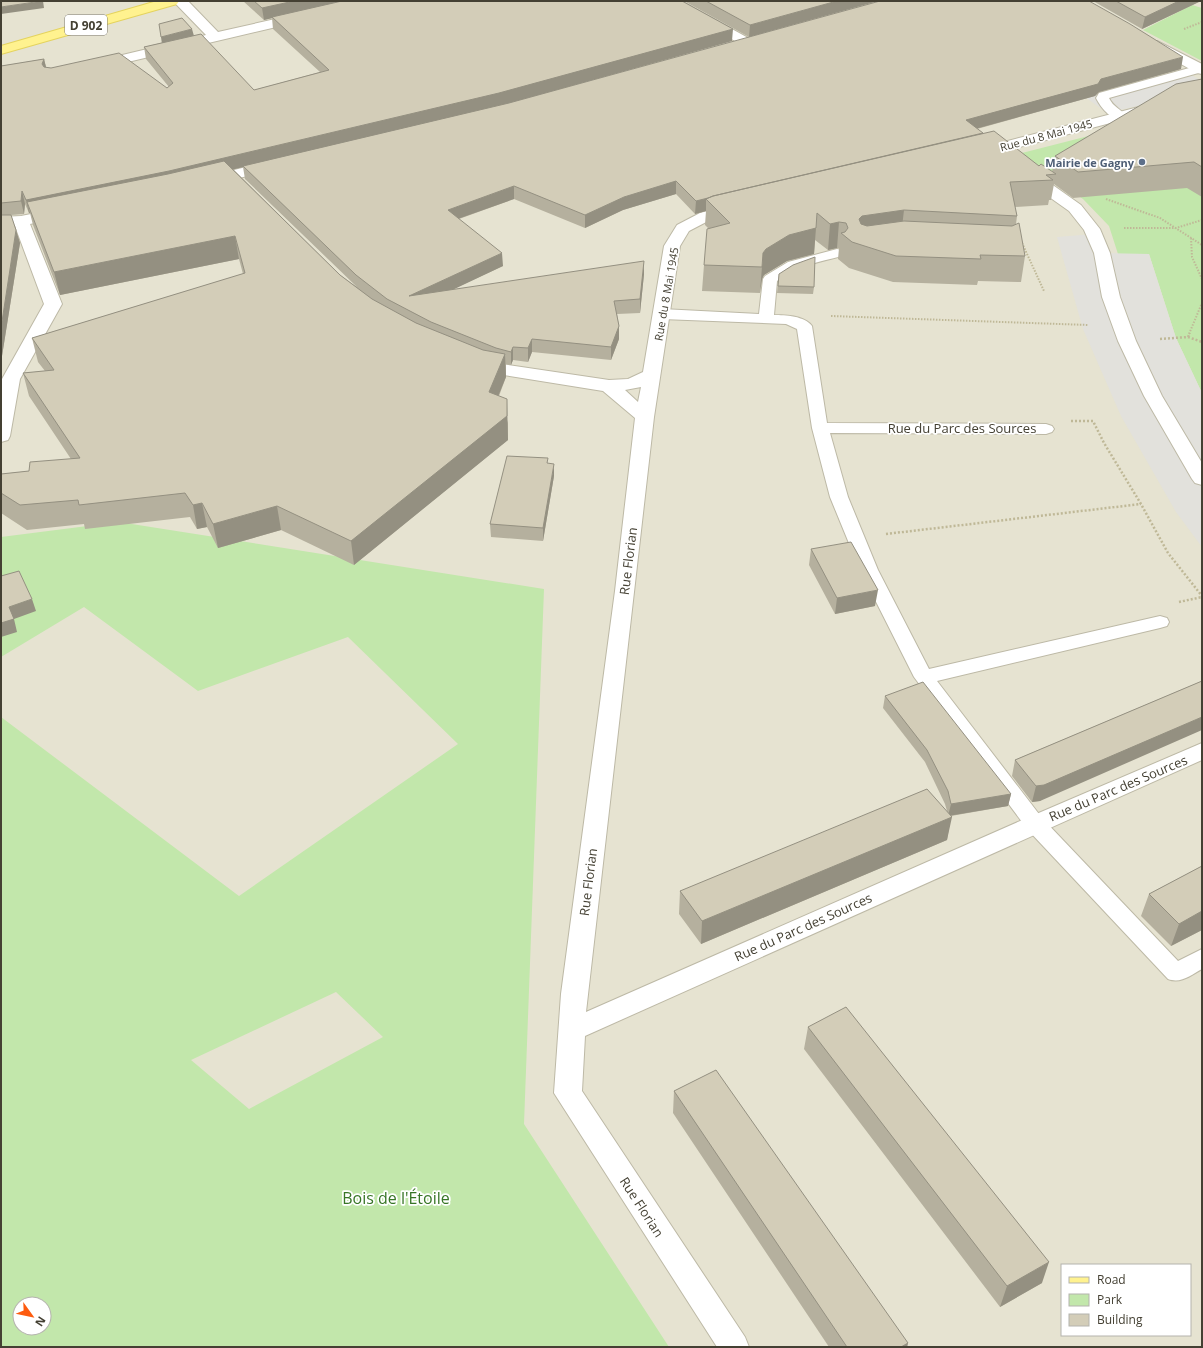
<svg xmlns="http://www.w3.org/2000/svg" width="1203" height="1348" font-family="'Open Sans',sans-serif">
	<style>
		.residential { fill: #e6e3d1; fill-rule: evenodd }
		.green { fill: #c2e7ab; fill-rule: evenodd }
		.parking { fill: #e2e1dc }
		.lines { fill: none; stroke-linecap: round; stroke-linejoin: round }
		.lane-casing { stroke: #bdb9a6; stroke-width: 2 }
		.street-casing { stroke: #bdb9a6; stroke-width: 2 }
		.primary-casing { stroke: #e4d35e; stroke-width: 2 }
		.path-far1 { stroke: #bfb897; stroke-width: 2; stroke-dasharray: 1.5 1.5; stroke-linecap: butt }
		.path { stroke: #bfb897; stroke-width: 2.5; stroke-dasharray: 2 2; stroke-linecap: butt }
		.lane { fill: #fff; fill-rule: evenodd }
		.street { fill: #fff; fill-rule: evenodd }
		.primary { fill: #fff28f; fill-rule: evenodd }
		.wall { fill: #b5b09e; fill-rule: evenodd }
		.shaded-wall { fill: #949081 }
		.building { fill: #d3cdb8; stroke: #949081 }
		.service-dot { fill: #5c6f8a; stroke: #fff; stroke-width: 1.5 }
		.labels { text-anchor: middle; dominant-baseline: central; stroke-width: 3.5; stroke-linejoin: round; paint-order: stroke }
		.far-street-label { font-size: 11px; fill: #444033; stroke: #fff }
		.far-service-label { font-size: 11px; font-weight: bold; fill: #4e5e75; stroke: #fff; text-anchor: end }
		.shield { fill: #fff; stroke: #7c7970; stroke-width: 1 }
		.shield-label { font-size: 12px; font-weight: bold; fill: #444033 }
		.street-label { font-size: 13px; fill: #444033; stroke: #fff }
		.near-park-label { font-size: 16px; fill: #377526; stroke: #fff }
	</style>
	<rect width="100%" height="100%" fill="#f2f0e3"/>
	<path class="residential" d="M1,1H1202V1347H78L15,1268L1,1270ZM1062,1265H1190V1335H1062Z"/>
	<path class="green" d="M1192,5L1202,8V61L1143,30Z
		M1202,107V393L1176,338L1149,254H1118L1109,226L1083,199L1018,154Z
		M119,522L544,589L524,1124L669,1347H1V717L239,896L458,744L348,637L198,691L84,607L1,657V537ZM336,992L383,1037L249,1109L191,1060ZM20,1304H44V1328H20Z"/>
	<path class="parking" d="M1182,70L1202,81L1146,104L1107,113L1085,97Z
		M1094,234L1102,253L1149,254L1176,338L1202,393V547L1176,512L1121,416L1083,329L1057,237Z"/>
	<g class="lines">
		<g class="lane-casing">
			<path id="lane" d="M666,1H681L750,39L752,42L750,45H742L668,3Z
				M1200,65L1202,66V72L1109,98C1113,107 1121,109 1126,116L1125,119C1112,122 1101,108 1096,98L1099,93Z
				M837,249L842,250L844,253L842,256C819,262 796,266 777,281L774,315C785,315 805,316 812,326L827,423L1046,424L1052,426L1054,429L1052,432L1046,434L830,433L848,497L878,570L929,669L1160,616L1167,618L1169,622L1167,626L1160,628L937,681L1042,818L1178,961L1202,949V969C1191,975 1181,984 1168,979L1028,830L914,677L860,570L830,497L812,428L797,329L786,324L662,319L657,317L654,314L657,311L662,309L759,314L763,279L765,276L788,262Z"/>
		</g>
		<g class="street-casing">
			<path id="street" d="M173,1H188L218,32L302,13L307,14L309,17L307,20L302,21L98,69L93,68L91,65L93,62L206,35Z
				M1157,41L1202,64V74L1197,73L1152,48L1150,45L1152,42Z
				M1202,93V101L1186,103L982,157L977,155L974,152L977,149L1181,96Z
				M274,160L279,162L282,165L279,168L208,186L202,184L200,181L202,178Z
				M1027,169L1033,171L1081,205L1100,229L1110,253L1120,297L1136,341L1162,396L1202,463V485L1195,483L1192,479L1144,396L1118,341L1102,297L1094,253L1084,230L1069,211L1021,177L1019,174L1021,171Z
				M734,204L740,206L742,209L740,212L712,219L689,231L680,246L654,417L586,1012L1027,818L1202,743V760L585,1036L582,1091L745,1337L749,1347H717L554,1093L561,994L615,591L635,418L603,391L491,373L471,367L468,363L471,359L477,358L494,363L609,380L628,379L643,372L664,246L677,225L700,213ZM641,387L638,402L625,390Z
				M61,208L67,210L69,213L67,216L30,224L62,304L20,379L10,436L8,440L1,442L2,379L44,304L15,226L1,227V217L21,216Z"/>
		</g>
		<g class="primary-casing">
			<path id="primary" d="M157,1H179L177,4L1,54V46Z"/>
		</g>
		<path class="path-far1" d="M1184,29L1202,22
			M1106,199L1160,218L1202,245
			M1124,228H1176L1202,220
			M1191,238L1192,257L1202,279
			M1022,243L1044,291
			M831,316L1088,325
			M1189,334L1202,303"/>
		<path class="path" d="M1188,337L1202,342
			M1160,339L1188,337L1190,333
			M1071,421H1093L1104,443L1141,504L1168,553L1202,596
			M886,534L1141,504
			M1179,602L1202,597"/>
		<use href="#lane" class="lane"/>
		<use href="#street" class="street"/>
		<use href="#primary" class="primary"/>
	</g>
	<path class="wall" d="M243,1H682L732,41L502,105L1181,69L1099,92L1095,96L977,129L983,133L1039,166L1052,172L1055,156L1201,79L1202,76V197L1187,188L1073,198L1054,184L1051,200H1049L1048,205L1015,207L1017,216L1016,224L1025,256L1021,282L978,281L977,285L893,282L849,268L838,259L839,248H837L828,250L815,240L814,254L787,261L764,275L762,279L760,293L702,291L704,265L709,229L705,225L706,211L695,214L676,194L623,210L585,228L514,199L459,219L503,266L451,290L644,274L640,313L617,314L619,326V339L611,360L532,352L528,362L513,360L511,365L506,364V377L499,396L508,423V440L354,565L281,530L218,548L207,527L197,529L190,517L85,529L84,524L27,530L1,513V474L29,471L71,459L29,396L23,373L45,371L38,362L32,338L243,274L239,259L60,295L33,225L30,213H29L25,204L24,214L11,215L20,243L2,356L1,354V66L44,59L46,67L51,68L167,88L169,87L146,59L144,47L193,35L254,90L320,72L273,29L272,18L264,20ZM243,167L245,179L357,287L340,275L233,169Z
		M684,1H878L749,37Z
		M1093,1H1201L1142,29Z
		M779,274L814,287L813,294L777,293Z
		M554,476L543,541L491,537L490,524Z
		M811,549L875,606L835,614L809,565Z
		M1202,681L1040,801L1032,802L1012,776L1015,760Z
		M885,696L1011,794L1008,806L951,816L947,840L701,944L679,914L680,891L947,811L945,804L925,762L883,708Z
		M1202,866V930L1171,946L1141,916L1149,894Z
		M808,1027L1042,1283L1000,1307L804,1049Z
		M674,1091L908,1343L907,1347H829L673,1113Z"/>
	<path class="shaded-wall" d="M43,1L44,8L1,14V7Z
		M294,1H345L264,20L262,8Z
		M837,1H878L749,37L750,25Z
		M1179,1H1201L1142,29L1145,17Z
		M192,29L194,36L162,44L161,37Z
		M733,29L732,41L500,106L172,184L27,202L30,213H29L26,200Z
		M1183,57L1181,69L1099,92L1095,96L964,132L966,120L1101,79Z
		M44,59L47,71L42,64Z
		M983,133L706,199V211L695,214L696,201Z
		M676,181V194L623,210L585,228V215L624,197Z
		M514,186V199L449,222L448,210Z
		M22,191L25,204L24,214L21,201Z
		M904,210L901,236L859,242V219L862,216Z
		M839,222L837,248L828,250L830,224Z
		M816,228L814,254L787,261L764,275L762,279L760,293L763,253L766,249L789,235Z
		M16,230L20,243L2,356L1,351V328Z
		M235,236L239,259L60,295L54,272Z
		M502,253L503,266L410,310L409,296Z
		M644,261V274L640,313V299Z
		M619,326V339L611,360V347Z
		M532,339V352L528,362V348Z
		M513,347V360L511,365V352Z
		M505,354L506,377L490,416L489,392Z
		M507,399L508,440L354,565L351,541Z
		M554,464V476L543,541V528Z
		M202,503L207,527L197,529L193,505Z
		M277,506L281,530L218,548L213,524Z
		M878,590L875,606L835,614L837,598Z
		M32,599L36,611L14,619L17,632L1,637V623L9,607Z
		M1202,717V730L1040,801L1032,802L1036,786Z
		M1011,794L1008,806L948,816L951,804Z
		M952,817L947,840L701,944L702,921Z
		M1202,911V930L1171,946L1179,924Z
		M1049,1262L1042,1283L1000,1307L1007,1286Z
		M908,1343L907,1347H901Z"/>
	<path class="building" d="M1,1H42L1,7Z
		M254,1H294L262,8Z
		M342,1H682L733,29L499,93L169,171L26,200L22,191L21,201L1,203V66L44,59L42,64L44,67L51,68L119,53L167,88L173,83L144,47L201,34L254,90L329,70L272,17Z
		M706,1H837L750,25Z
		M880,1H1089L1130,24L1183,57L1101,79L1098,84L966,120L983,133L713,196L708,198L696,201L676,181L624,197L585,215L514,186L448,210L502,253L409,296L644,261L640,299L614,301L619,326L611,347L532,339L528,348L513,347L511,352L496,348L431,322L387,299L356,275L243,166L509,103Z
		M1116,1H1179L1145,17Z
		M182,18L192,29L161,37L159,24Z
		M1202,79V167L1194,162L1078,172L1055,156L1176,84Z
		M994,131L1039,166L1041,164L1056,174L1046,175L1053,180L1010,182L1017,216L904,210L862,216L859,219L861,224L867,226L904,221L1012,226L1019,223L1025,256L980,255L981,259L896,256L852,242L841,233L845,232L848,228L846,223L839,222L830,224L817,213L816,228L789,235L766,249L763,253L762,267L704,265L707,229L730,223L706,199L713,196Z
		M224,161L340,275L372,299L416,323L483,350L505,354L489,392L507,399V416L351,541L277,506L213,524L202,503L193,505L185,493L79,505L78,500L20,505L1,493V474L29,471L30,462L80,458L23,373L54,370L32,338L245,273L235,236L54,272L27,202L168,174Z
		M1,215H11L16,230L1,328Z
		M815,257L814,287L778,286L779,274L793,265Z
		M507,456L548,458L547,463L554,464L543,528L490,524Z
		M851,542L878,590L837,598L811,549Z
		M19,571L32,599L9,607L14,619L1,623V576Z
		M1202,681V717L1044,785L1036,786L1015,760Z
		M923,682L1011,794L951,804L948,791L927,750L885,696Z
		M927,789L952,817L702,921L680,891Z
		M1202,866V911L1179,924L1149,894Z
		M846,1007L1049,1262L1007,1286L808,1027Z
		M716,1070L908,1343L901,1347H847L674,1091Z"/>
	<circle class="service-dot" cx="1142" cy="162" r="4"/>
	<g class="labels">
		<g class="far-street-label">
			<text transform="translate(1046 135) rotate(-15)">Rue du 8 Mai 1945</text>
			<text transform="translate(666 294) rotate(-80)">Rue du 8 Mai 1945</text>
		</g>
		<g class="far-service-label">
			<text x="1134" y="162">Mairie de Gagny</text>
		</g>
		<rect class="shield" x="65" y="15" width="42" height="20" rx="3"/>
		<g class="shield-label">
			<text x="86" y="25">D 902</text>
		</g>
		<g class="street-label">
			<text x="962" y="428">Rue du Parc des Sources</text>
			<text transform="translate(628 561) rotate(-83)">Rue Florian</text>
			<text transform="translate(1118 788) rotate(-23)">Rue du Parc des Sources</text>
			<text transform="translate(588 882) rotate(-83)">Rue Florian</text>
			<text transform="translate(803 927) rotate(-24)">Rue du Parc des Sources</text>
			<text transform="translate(642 1207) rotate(57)">Rue Florian</text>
		</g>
		<g class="near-park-label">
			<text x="396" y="1198">Bois de l'Étoile</text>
		</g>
	</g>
	<rect width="1203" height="1348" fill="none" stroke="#444033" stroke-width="4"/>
	<rect x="1061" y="1264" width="130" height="72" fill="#ffffff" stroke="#b4b3ad"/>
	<rect x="1069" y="1277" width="20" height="6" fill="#fff28f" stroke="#b4b3ad"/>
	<text x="1097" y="1284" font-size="12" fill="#444033">Road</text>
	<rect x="1069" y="1294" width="20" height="12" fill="#c2e7ab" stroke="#b4b3ad"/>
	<text x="1097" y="1304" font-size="12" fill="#444033">Park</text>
	<rect x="1069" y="1314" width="20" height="12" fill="#d3cdb8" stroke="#b4b3ad"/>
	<text x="1097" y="1324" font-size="12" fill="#444033">Building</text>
	<g transform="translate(32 1316) rotate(123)"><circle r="19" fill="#ffffff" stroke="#b4b3ad"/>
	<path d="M0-3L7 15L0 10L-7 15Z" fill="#fd5b0f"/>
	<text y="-6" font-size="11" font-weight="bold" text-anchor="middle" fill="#444033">N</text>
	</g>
</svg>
